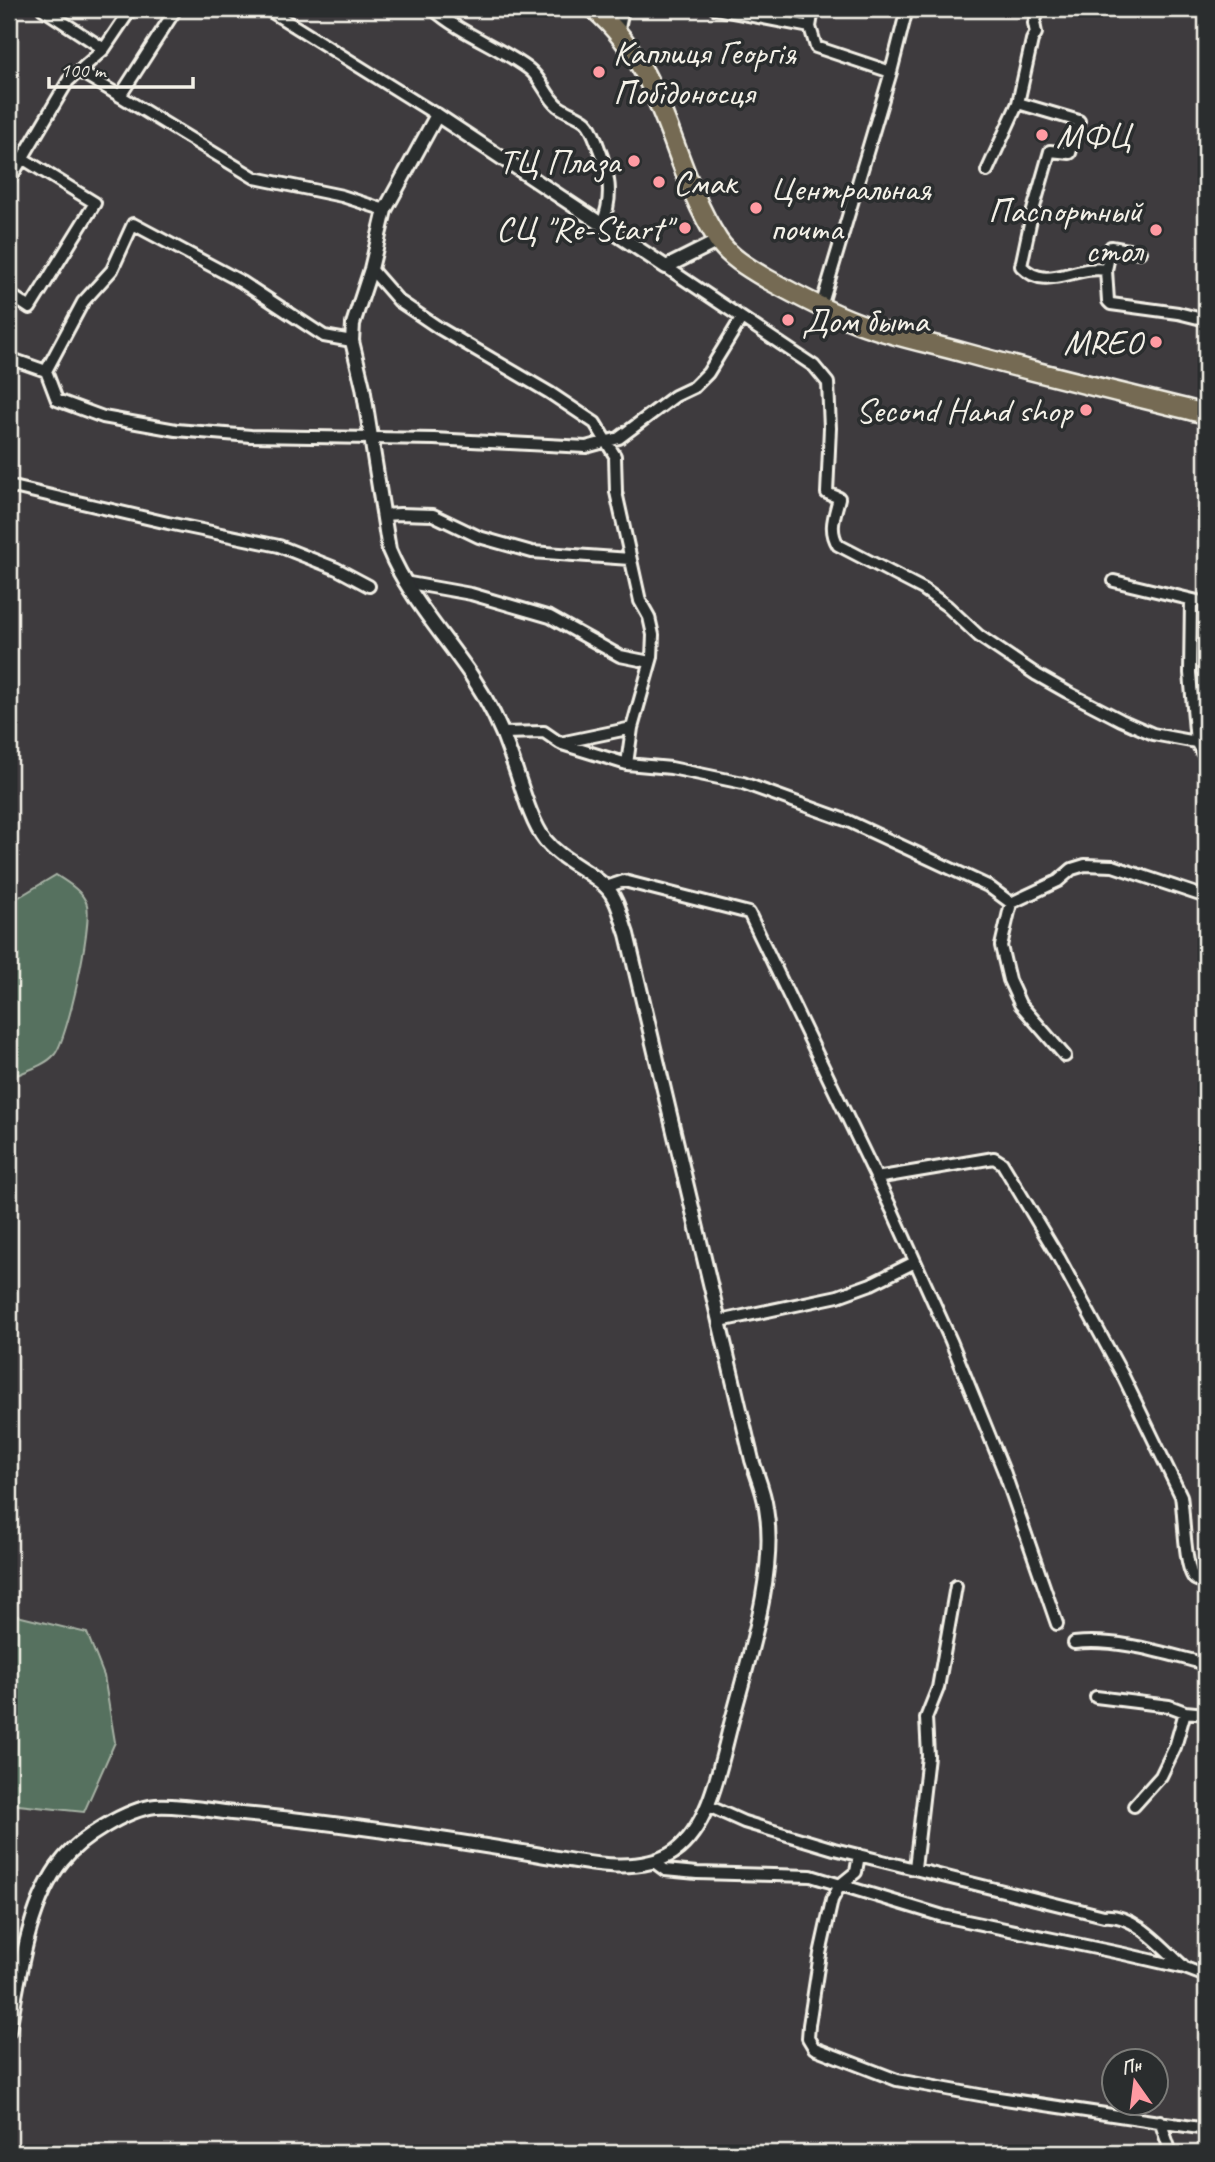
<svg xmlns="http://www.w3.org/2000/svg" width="1215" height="2162" font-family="Caveat,sans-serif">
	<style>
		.green { fill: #57715f; stroke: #a6b1a4; stroke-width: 2 }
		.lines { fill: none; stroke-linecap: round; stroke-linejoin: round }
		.minor-casing { stroke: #f4f1e8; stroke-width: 16 }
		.tertiary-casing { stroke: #f4f1e8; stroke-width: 18 }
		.trunk-casing { stroke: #f4f1e8; stroke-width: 23 }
		.minor { stroke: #2a2d2e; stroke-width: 10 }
		.tertiary { stroke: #2a2d2e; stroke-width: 12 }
		.trunk { stroke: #746b52; stroke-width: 18 }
		.poi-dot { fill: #ff9aa2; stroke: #2a2d2e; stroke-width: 2.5 }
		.labels { text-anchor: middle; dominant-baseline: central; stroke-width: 7; stroke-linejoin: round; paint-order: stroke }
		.poi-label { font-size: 35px; fill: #f4f1e8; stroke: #2a2d2e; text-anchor: start }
	</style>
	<rect width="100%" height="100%" fill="#3e3b3e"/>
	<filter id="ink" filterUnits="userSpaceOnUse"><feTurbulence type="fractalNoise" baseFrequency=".0143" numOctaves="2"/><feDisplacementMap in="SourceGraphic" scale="14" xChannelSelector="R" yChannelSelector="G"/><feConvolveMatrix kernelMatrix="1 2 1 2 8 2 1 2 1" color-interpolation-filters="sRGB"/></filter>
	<g filter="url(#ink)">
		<path class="green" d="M56,875C67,882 84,892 87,905C92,926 68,1037 55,1054C45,1066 25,1071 12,1077L9,1081V903Z
			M9,1614L87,1633L104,1676L115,1742L84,1812L9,1804Z"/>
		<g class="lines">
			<g class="minor-casing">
				<path id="minor" d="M43,9L104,49L131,9
					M267,9L437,115
					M433,9C461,34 498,46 529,69C542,79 546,96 558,106C567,113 578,115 586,122C592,128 595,138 598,146C609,173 614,196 602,224
					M716,9L810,27
					M813,9L810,27L816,47L891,72
					M618,33L623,9
					M79,71L255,178L342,196L385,210
					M120,96L176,9
					M1018,103L1079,121L1070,153L1050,151L1032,214L1021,266C1046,293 1076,264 1106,270L1111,247L1140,252
					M987,171L1018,103L1032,40L1036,33L1034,23L1039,9
					M9,181L68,81L104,49
					M666,267L814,366L828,383L830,428L827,493L839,498C835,515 828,529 838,545L923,589L947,606L979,636L1037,675L1067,692L1121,720L1153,734L1196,742
					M371,269L399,301L439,328L550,393L595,423L615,456L616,492L640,601L649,617L653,635L652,657L632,728L560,743L544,732L502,733
					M1106,270L1108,301L1111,304L1178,313L1206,320
					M9,294L30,308L95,203L22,158
					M821,307L891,72L907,9
					M9,358L46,371L57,400L103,417L176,430L251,436L434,439L586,447L619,438L675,396L694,387L708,373L741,319
					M46,371L83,302L112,270L133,224L242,282L324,336L352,341
					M9,486L168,523L279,546L337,569L369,586
					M383,515L400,514L433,515L479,537L532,552L630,559
					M1114,581L1206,603
					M404,582L471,594L550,617L620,656L650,662
					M1191,600L1190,673L1196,742L1206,759
					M632,728L627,764L671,768L743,783L848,821L988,886L1011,903L1058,881L1072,869L1085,865L1113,866L1206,897
					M562,744L627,764
					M606,887L624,881L749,913L892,1210L951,1341L1005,1474L1057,1624
					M1011,903L1001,946L1009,980L1020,1004L1065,1056
					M876,1178L994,1158L1002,1163L1059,1258L1123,1376L1181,1496C1184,1511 1184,1570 1195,1579C1198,1581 1203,1581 1206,1582
					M720,1321L838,1296L871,1284L915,1262
					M1074,1643C1118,1638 1163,1653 1206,1664
					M1096,1697L1169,1706L1185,1712L1206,1714
					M708,1806L744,1822L834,1849L1104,1916C1134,1913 1162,1947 1183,1966
					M1134,1806L1161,1776L1175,1747L1185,1712
					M859,1855L856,1872L840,1885L832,1900L820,1954L809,2025L808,2038L814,2048L897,2080L985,2096L1206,2129
					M654,1862L665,1870L697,1873L811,1876L943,1916L1124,1954L1185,1968L1206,1976
					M915,1868L928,1756L926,1718L938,1688L956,1586
					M1160,2121L1171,2153"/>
			</g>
			<g class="tertiary-casing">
				<path id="tertiary" d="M9,2030C19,1977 28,1903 62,1861C80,1838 127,1809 156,1806C178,1804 219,1812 242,1814C341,1823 438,1838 535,1854C576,1861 637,1877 674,1852C713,1824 721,1757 734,1713C750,1653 777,1570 766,1508C764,1492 757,1476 752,1460L627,934C621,918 618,898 605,886C587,869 561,860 545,840C530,821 520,780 511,756C502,729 487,699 471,675C443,634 408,596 389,550L363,387L352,341L353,324L371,269L385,210L437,115L666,267L718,241"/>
			</g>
			<g class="trunk-casing">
				<path id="trunk" d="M594,9C667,71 670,165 718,240C729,257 750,269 767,279C796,295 826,311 858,323C892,336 929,343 965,353C1045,375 1126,394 1206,414"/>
			</g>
			<use href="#minor" class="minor"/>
			<use href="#tertiary" class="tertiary"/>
			<use href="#trunk" class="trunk"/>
		</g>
	</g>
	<g class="poi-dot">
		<circle cx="599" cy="72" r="7"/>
		<circle cx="1042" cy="135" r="7"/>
		<circle cx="634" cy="161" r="7"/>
		<circle cx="659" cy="182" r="7"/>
		<circle cx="756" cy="208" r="7"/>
		<circle cx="685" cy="228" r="7"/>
		<circle cx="1156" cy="230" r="7"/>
		<circle cx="788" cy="320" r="7"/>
		<circle cx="1156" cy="342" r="7"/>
		<circle cx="1086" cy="410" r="7"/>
	</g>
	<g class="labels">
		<g class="poi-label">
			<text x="613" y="52">Каплиця Георгія<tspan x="613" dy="40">Побідоносця</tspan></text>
			<text x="1056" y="135">МФЦ</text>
			<text x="620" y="161" text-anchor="end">ТЦ Плаза</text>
			<text x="673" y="182">Смак</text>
			<text x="770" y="188">Центральная<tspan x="770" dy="40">почта</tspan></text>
			<text x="1142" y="210" text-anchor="end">Паспортный<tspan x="1142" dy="40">стол</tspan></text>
			<text x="671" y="228" text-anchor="end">СЦ "Re-Start"</text>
			<text x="802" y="320">Дом быта</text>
			<text x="1142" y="342" text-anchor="end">MREO</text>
			<text x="1072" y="410" text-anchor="end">Second Hand shop</text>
		</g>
	</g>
	<rect width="1215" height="2162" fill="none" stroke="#2a2d2e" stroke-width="35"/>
	<rect x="18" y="18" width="1180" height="2127" fill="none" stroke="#f4f1e8" stroke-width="2.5" filter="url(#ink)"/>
	<g transform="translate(1135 2082) rotate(346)"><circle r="33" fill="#2a2d2e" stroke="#7b7b78" stroke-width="2"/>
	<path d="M0-5L12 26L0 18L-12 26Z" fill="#ff9aa2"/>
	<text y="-10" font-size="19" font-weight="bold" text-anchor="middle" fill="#f4f1e8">Пн</text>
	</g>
	<path d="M49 77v10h144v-10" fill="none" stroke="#f4f1e8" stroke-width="3.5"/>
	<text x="60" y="77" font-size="21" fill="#f4f1e8" stroke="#2a2d2e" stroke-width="5" paint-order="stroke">100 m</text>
</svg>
